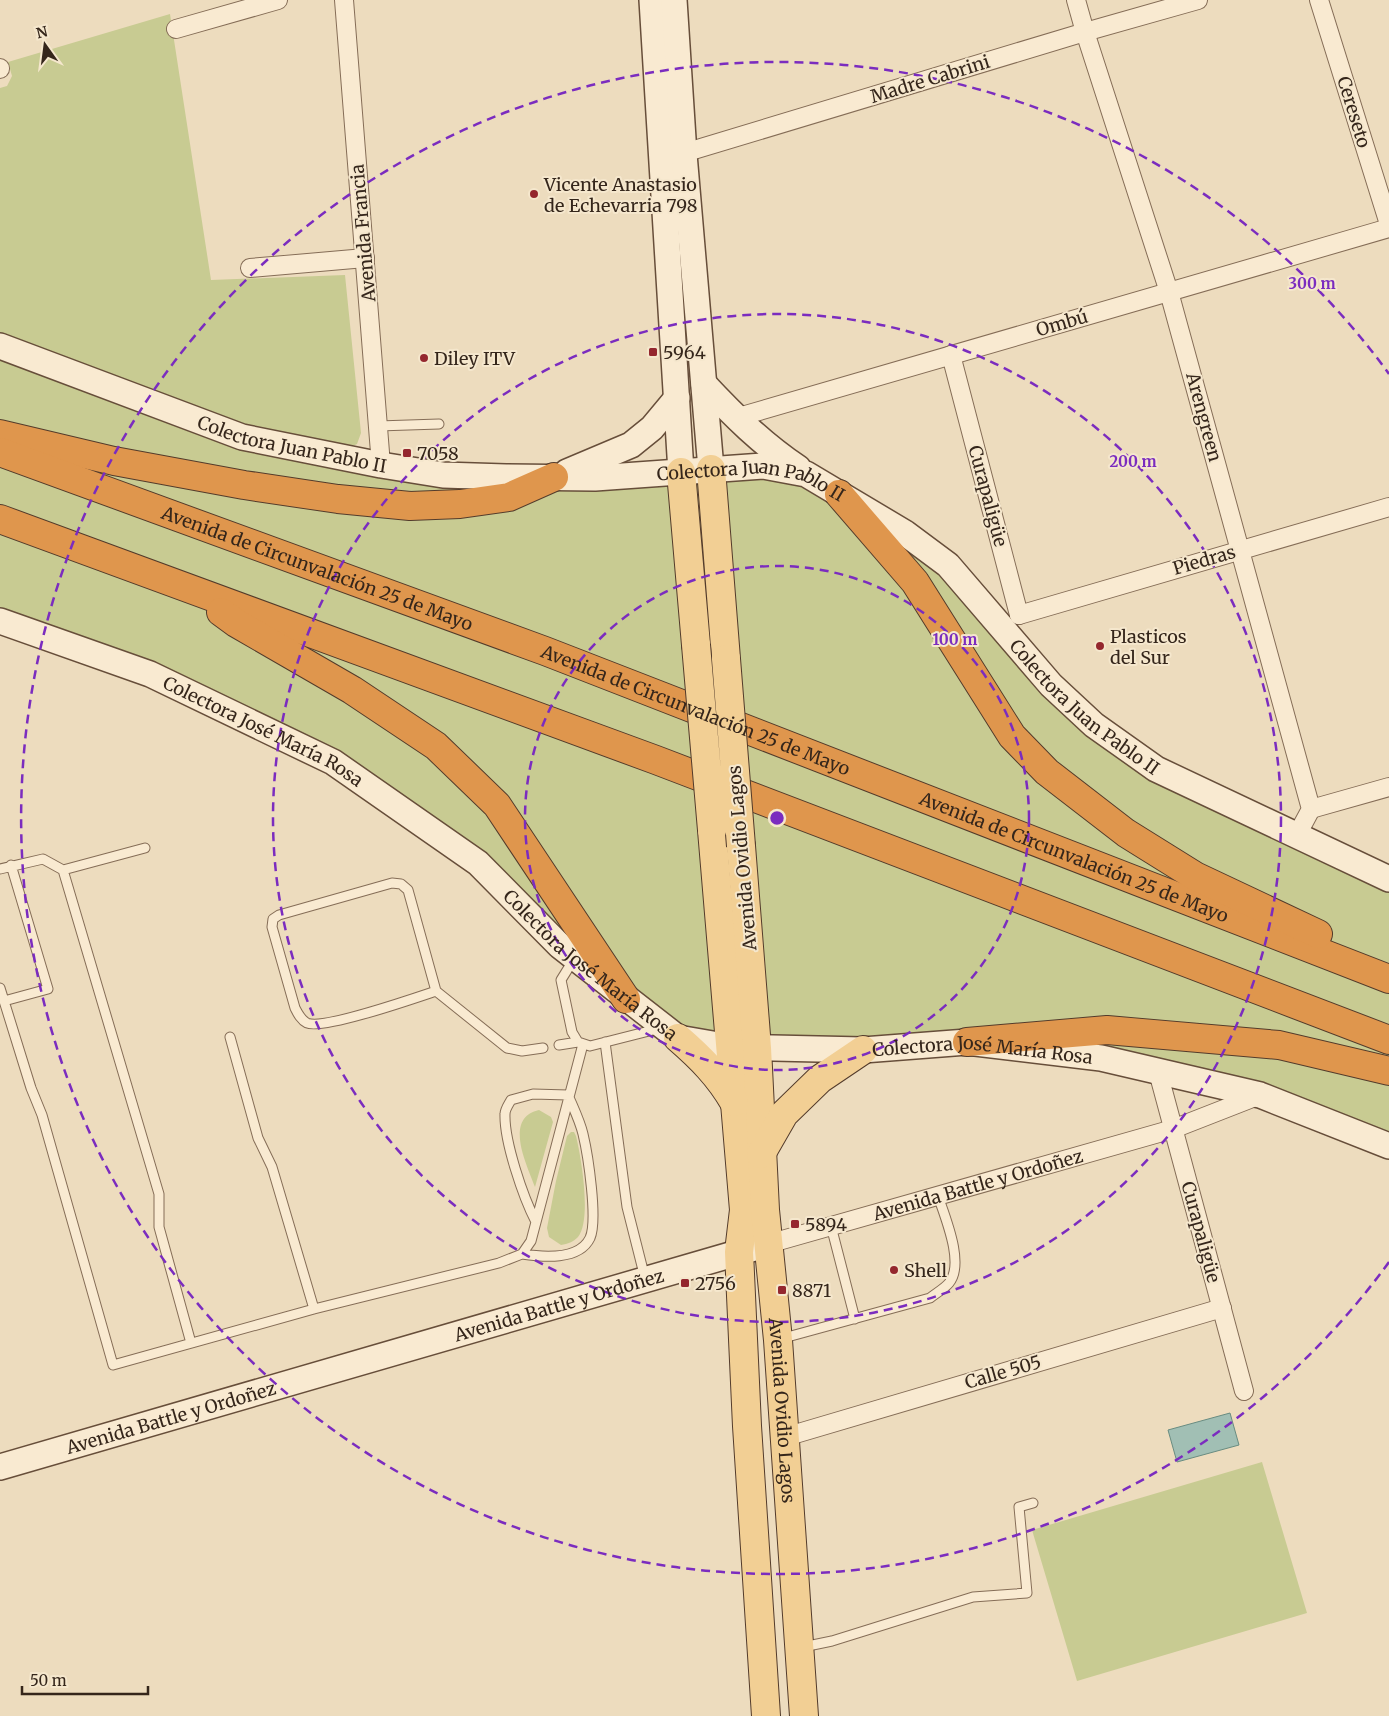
<svg xmlns="http://www.w3.org/2000/svg" width="1389" height="1716" font-family="Merriweather,serif">
	<style>
		.green { fill: #c8cb92 }
		.water { fill: #a1bfb4; stroke: #698c81 }
		.lines { fill: none; stroke-linecap: round; stroke-linejoin: round }
		.lane-casing { stroke: #856d57; stroke-width: 11 }
		.street-casing { stroke: #856d57; stroke-width: 20 }
		.secondary-casing { stroke: #674e3a; stroke-width: 28 }
		.primary-casing { stroke: #533b2b; stroke-width: 30 }
		.highway-casing { stroke: #533b2b; stroke-width: 30 }
		.lane { stroke: #f9ead1; stroke-width: 9 }
		.street { stroke: #f9ead1; stroke-width: 18 }
		.secondary { stroke: #f9ead1; stroke-width: 25 }
		.primary { stroke: #f2cf94; stroke-width: 28 }
		.highway { stroke: #df964d; stroke-width: 28 }
		.primary-bridge-casing { stroke: #533b2b; stroke-width: 30; stroke-linecap: butt }
		.primary-bridge { stroke: #f2cf94; stroke-width: 28 }
		.ring { fill: none; stroke: #7b2cbf; stroke-width: 2.5; stroke-dasharray: 9 6 }
		.poi-dot { fill: #94272e; stroke: #f5e7cd; stroke-width: 2 }
		.labels { text-anchor: middle; dominant-baseline: central; stroke-width: 4; stroke-linejoin: round; paint-order: stroke }
		.street-label { font-size: 18px; fill: #35261b; stroke: #f5e7cd }
		.poi-label { font-size: 18px; fill: #35261b; stroke: #f5e7cd; text-anchor: start }
		.centre { fill: #7b2cbf; stroke: #f5e7cd; stroke-width: 2.5 }
		.ring-label { font-size: 15px; text-anchor: middle; font-weight: bold; fill: #7b2cbf; stroke: #f5e7cd; stroke-width: 4; stroke-linejoin: round; paint-order: stroke }
	</style>
	<rect width="100%" height="100%" fill="#eddcbe"/>
	<path class="green" d="M170,14L211,280L345,275L361,433L357,444L346,449L252,427L0,334V88L7,86L12,76L8,62Z
		M0,346L242,437L381,465L763,466L905,533L1094,725L1389,879V1146L1101,1058L678,1038L478,863L333,762L0,621Z
		M539,1110L551,1117L553,1122L535,1187C527,1165 503,1118 539,1110Z
		M571,1132H574L576,1136C581,1156 592,1220 578,1237C573,1242 568,1244 561,1245L549,1237L547,1228L556,1181L567,1136Z
		M1262,1462L1307,1613L1077,1681L1032,1530Z"/>
	<path class="water" d="M1230,1413L1239,1445L1177,1462L1168,1430Z"/>
	<g class="lines">
		<g class="lane-casing">
			<path id="lane" d="M378,426L439,424
				M0,869L43,859L63,870L145,848
				M63,870L159,1194V1227L191,1343
				M574,959L561,980L572,1032L578,1042
				M0,988L31,1088L42,1115L113,1365L314,1309L499,1263L522,1254L531,1241L583,1044
				M436,991C415,998 323,1030 307,1023C301,1020 298,1014 295,1008L272,927L273,919L279,915L392,883L401,884L408,890L436,991L507,1048L522,1051L543,1048
				M4,1001L48,989L11,865
				M230,1037L258,1138L272,1167L314,1309
				M605,1042L627,1207L645,1278
				M559,1045L578,1042L590,1046L661,1028
				M831,1226L855,1319
				M522,1254C542,1257 579,1261 590,1238C598,1220 588,1155 583,1134C580,1121 573,1107 568,1095L533,1094L511,1100C509,1104 505,1109 505,1114C504,1141 523,1197 536,1222
				M780,1339L930,1298C936,1293 944,1289 949,1283C965,1264 945,1217 938,1196
				M803,1647L832,1641L973,1597L1027,1593L1019,1507L1033,1503"/>
		</g>
		<g class="street-casing">
			<g id="street">
				<path d="M344,0L381,465"/>
				<path d="M1076,0L1085,32L1169,292L1311,809L1297,835"/>
				<path d="M1319,0L1389,224"/>
				<path d="M176,29L278,0"/>
				<path d="M0,68V69"/>
				<path d="M674,156L1085,32L1198,0"/>
				<path d="M250,268L365,258"/>
				<path d="M951,355L1019,615"/>
				<path d="M735,418L1389,228"/>
				<path d="M1019,615L1389,507"/>
				<path d="M1311,809L1389,787"/>
				<path d="M1158,1072L1244,1391"/>
				<path id="s1" d="M768,1244L1173,1129L1260,1095"/>
				<path d="M785,1437L1222,1308"/>
			</g>
		</g>
		<g class="secondary-casing">
			<g id="secondary">
				<path d="M652,0L681,472"/>
				<path d="M674,0L684,154L711,469"/>
				<path id="s2" d="M0,346L242,437L381,465L443,475L506,477L595,478L763,466L806,474L905,533L948,565L1051,685L1094,725L1156,769L1389,879"/>
				<path d="M704,384C733,415 762,444 798,468"/>
				<path d="M567,472L631,445L652,428L677,398"/>
				<path id="s3" d="M0,621L150,674L333,762L478,863L560,946L678,1038L730,1047L863,1050L967,1042L1101,1058L1260,1095L1389,1146"/>
				<path id="s4" d="M0,1467L768,1244"/>
			</g>
		</g>
		<g class="primary-casing">
			<g id="primary">
				<path d="M711,469L726,659"/>
				<path d="M681,472L696,645"/>
				<path d="M712,830L744,1210L739,1252L747,1426L766,1716"/>
				<path id="s5" d="M741,846L757,1048L765,1210L778,1340L804,1716"/>
				<path d="M678,1038C701,1058 719,1076 734,1102"/>
				<path d="M761,1154L784,1114L820,1079L863,1050"/>
			</g>
		</g>
		<g class="highway-casing">
			<g id="highway">
				<path d="M0,434L114,461L244,485L338,499L410,506L460,504L509,497L554,477"/>
				<path id="s6" d="M0,452L545,651L1389,979"/>
				<path d="M839,494L915,582L1012,736L1047,772L1126,833L1195,876L1318,934"/>
				<path d="M0,519L656,760L1389,1040"/>
				<path d="M221,612L236,623L352,690L436,746L497,805L626,999"/>
				<path d="M967,1042L1107,1030L1279,1045L1389,1071"/>
			</g>
		</g>
		<use href="#lane" class="lane"/>
		<use href="#street" class="street"/>
		<use href="#secondary" class="secondary"/>
		<use href="#primary" class="primary"/>
		<use href="#highway" class="highway"/>
		<g class="primary-bridge-casing">
			<path id="primary-bridge" d="M696,645L712,830
				M726,659L741,846"/>
		</g>
		<use href="#primary-bridge" class="primary-bridge"/>
	</g>
	<g class="ring">
		<circle cx="777" cy="818" r="252"/>
		<circle cx="777" cy="818" r="504"/>
		<path d="M1389 1262A756 756 0 1 1 1389 374"/>
	</g>
	<g class="poi-dot">
		<circle cx="534" cy="194" r="5"/>
		<rect x="648" y="347" width="10" height="10" rx="2.5"/>
		<circle cx="424" cy="358" r="5"/>
		<rect x="402" y="448" width="10" height="10" rx="2.5"/>
		<circle cx="1100" cy="646" r="5"/>
		<rect x="790" y="1219" width="10" height="10" rx="2.5"/>
		<circle cx="894" cy="1270" r="5"/>
		<rect x="680" y="1278" width="10" height="10" rx="2.5"/>
		<rect x="777" y="1285" width="10" height="10" rx="2.5"/>
	</g>
	<g class="labels">
		<g class="street-label">
			<text transform="translate(930 79) rotate(-17)">Madre Cabrini</text>
			<text transform="translate(1354 112) rotate(73)">Cereseto</text>
			<text transform="translate(363 233) rotate(-95)">Avenida Francia</text>
			<text transform="translate(1062 323) rotate(-16)">Ombú</text>
			<text transform="translate(1204 417) rotate(75)">Arengreen</text>
			<text stroke="none"><textPath href="#s2" startOffset="309">Colectora Juan Pablo II</textPath></text>
			<text stroke="none"><textPath href="#s2" startOffset="774">Colectora Juan Pablo II</textPath></text>
			<text transform="translate(988 496) rotate(75)">Curapaligüe</text>
			<text transform="translate(1204 560) rotate(-16)">Piedras</text>
			<text stroke="none"><textPath href="#s6" startOffset="338">Avenida de Circunvalación 25 de Mayo</textPath></text>
			<text stroke="none"><textPath href="#s2" startOffset="1194">Colectora Juan Pablo II</textPath></text>
			<text stroke="none"><textPath href="#s6" startOffset="742">Avenida de Circunvalación 25 de Mayo</textPath></text>
			<text stroke="none"><textPath href="#s3" startOffset="286">Colectora José María Rosa</textPath></text>
			<text stroke="none"><textPath href="#s6" startOffset="1148">Avenida de Circunvalación 25 de Mayo</textPath></text>
			<text transform="translate(742 858) rotate(-95)">Avenida Ovidio Lagos</text>
			<text stroke="none"><textPath href="#s3" startOffset="691">Colectora José María Rosa</textPath></text>
			<text stroke="none"><textPath href="#s3" startOffset="1111">Colectora José María Rosa</textPath></text>
			<text stroke="none"><textPath href="#s1" startOffset="218">Avenida Battle y Ordoñez</textPath></text>
			<text transform="translate(1201 1232) rotate(75)">Curapaligüe</text>
			<text stroke="none"><textPath href="#s4" startOffset="582">Avenida Battle y Ordoñez</textPath></text>
			<text transform="translate(1003 1372) rotate(-16)">Calle 505</text>
			<text stroke="none"><textPath href="#s5" startOffset="566">Avenida Ovidio Lagos</textPath></text>
			<text stroke="none"><textPath href="#s4" startOffset="178">Avenida Battle y Ordoñez</textPath></text>
		</g>
		<g class="poi-label">
			<text x="544" y="184">Vicente Anastasio<tspan x="544" dy="21">de Echevarria 798</tspan></text>
			<text x="663" y="352">5964</text>
			<text x="434" y="358">Diley ITV</text>
			<text x="417" y="453">7058</text>
			<text x="1110" y="636">Plasticos<tspan x="1110" dy="21">del Sur</tspan></text>
			<text x="805" y="1224">5894</text>
			<text x="904" y="1270">Shell</text>
			<text x="695" y="1283">2756</text>
			<text x="792" y="1290">8871</text>
		</g>
	</g>
	<circle cx="777" cy="818" r="8" class="centre"/>
	<g class="ring-label">
		<text x="1312" y="289">300 m</text>
		<text x="1133" y="467">200 m</text>
		<text x="955" y="645">100 m</text>
	</g>
	<g transform="translate(45 45) rotate(346)" stroke="#f5e7cd" stroke-width="4" paint-order="stroke">
	<path d="M0-4L9 19L0 12L-9 19Z" fill="#35261b"/>
	<text y="-8" font-size="14" font-weight="bold" text-anchor="middle" fill="#35261b">N</text>
	</g>
	<path d="M22 1686v8h126v-8" fill="none" stroke="#35261b" stroke-width="2.5"/>
	<text x="30" y="1686" font-size="15" fill="#35261b" stroke="#f5e7cd" stroke-width="4" paint-order="stroke">50 m</text>
</svg>
